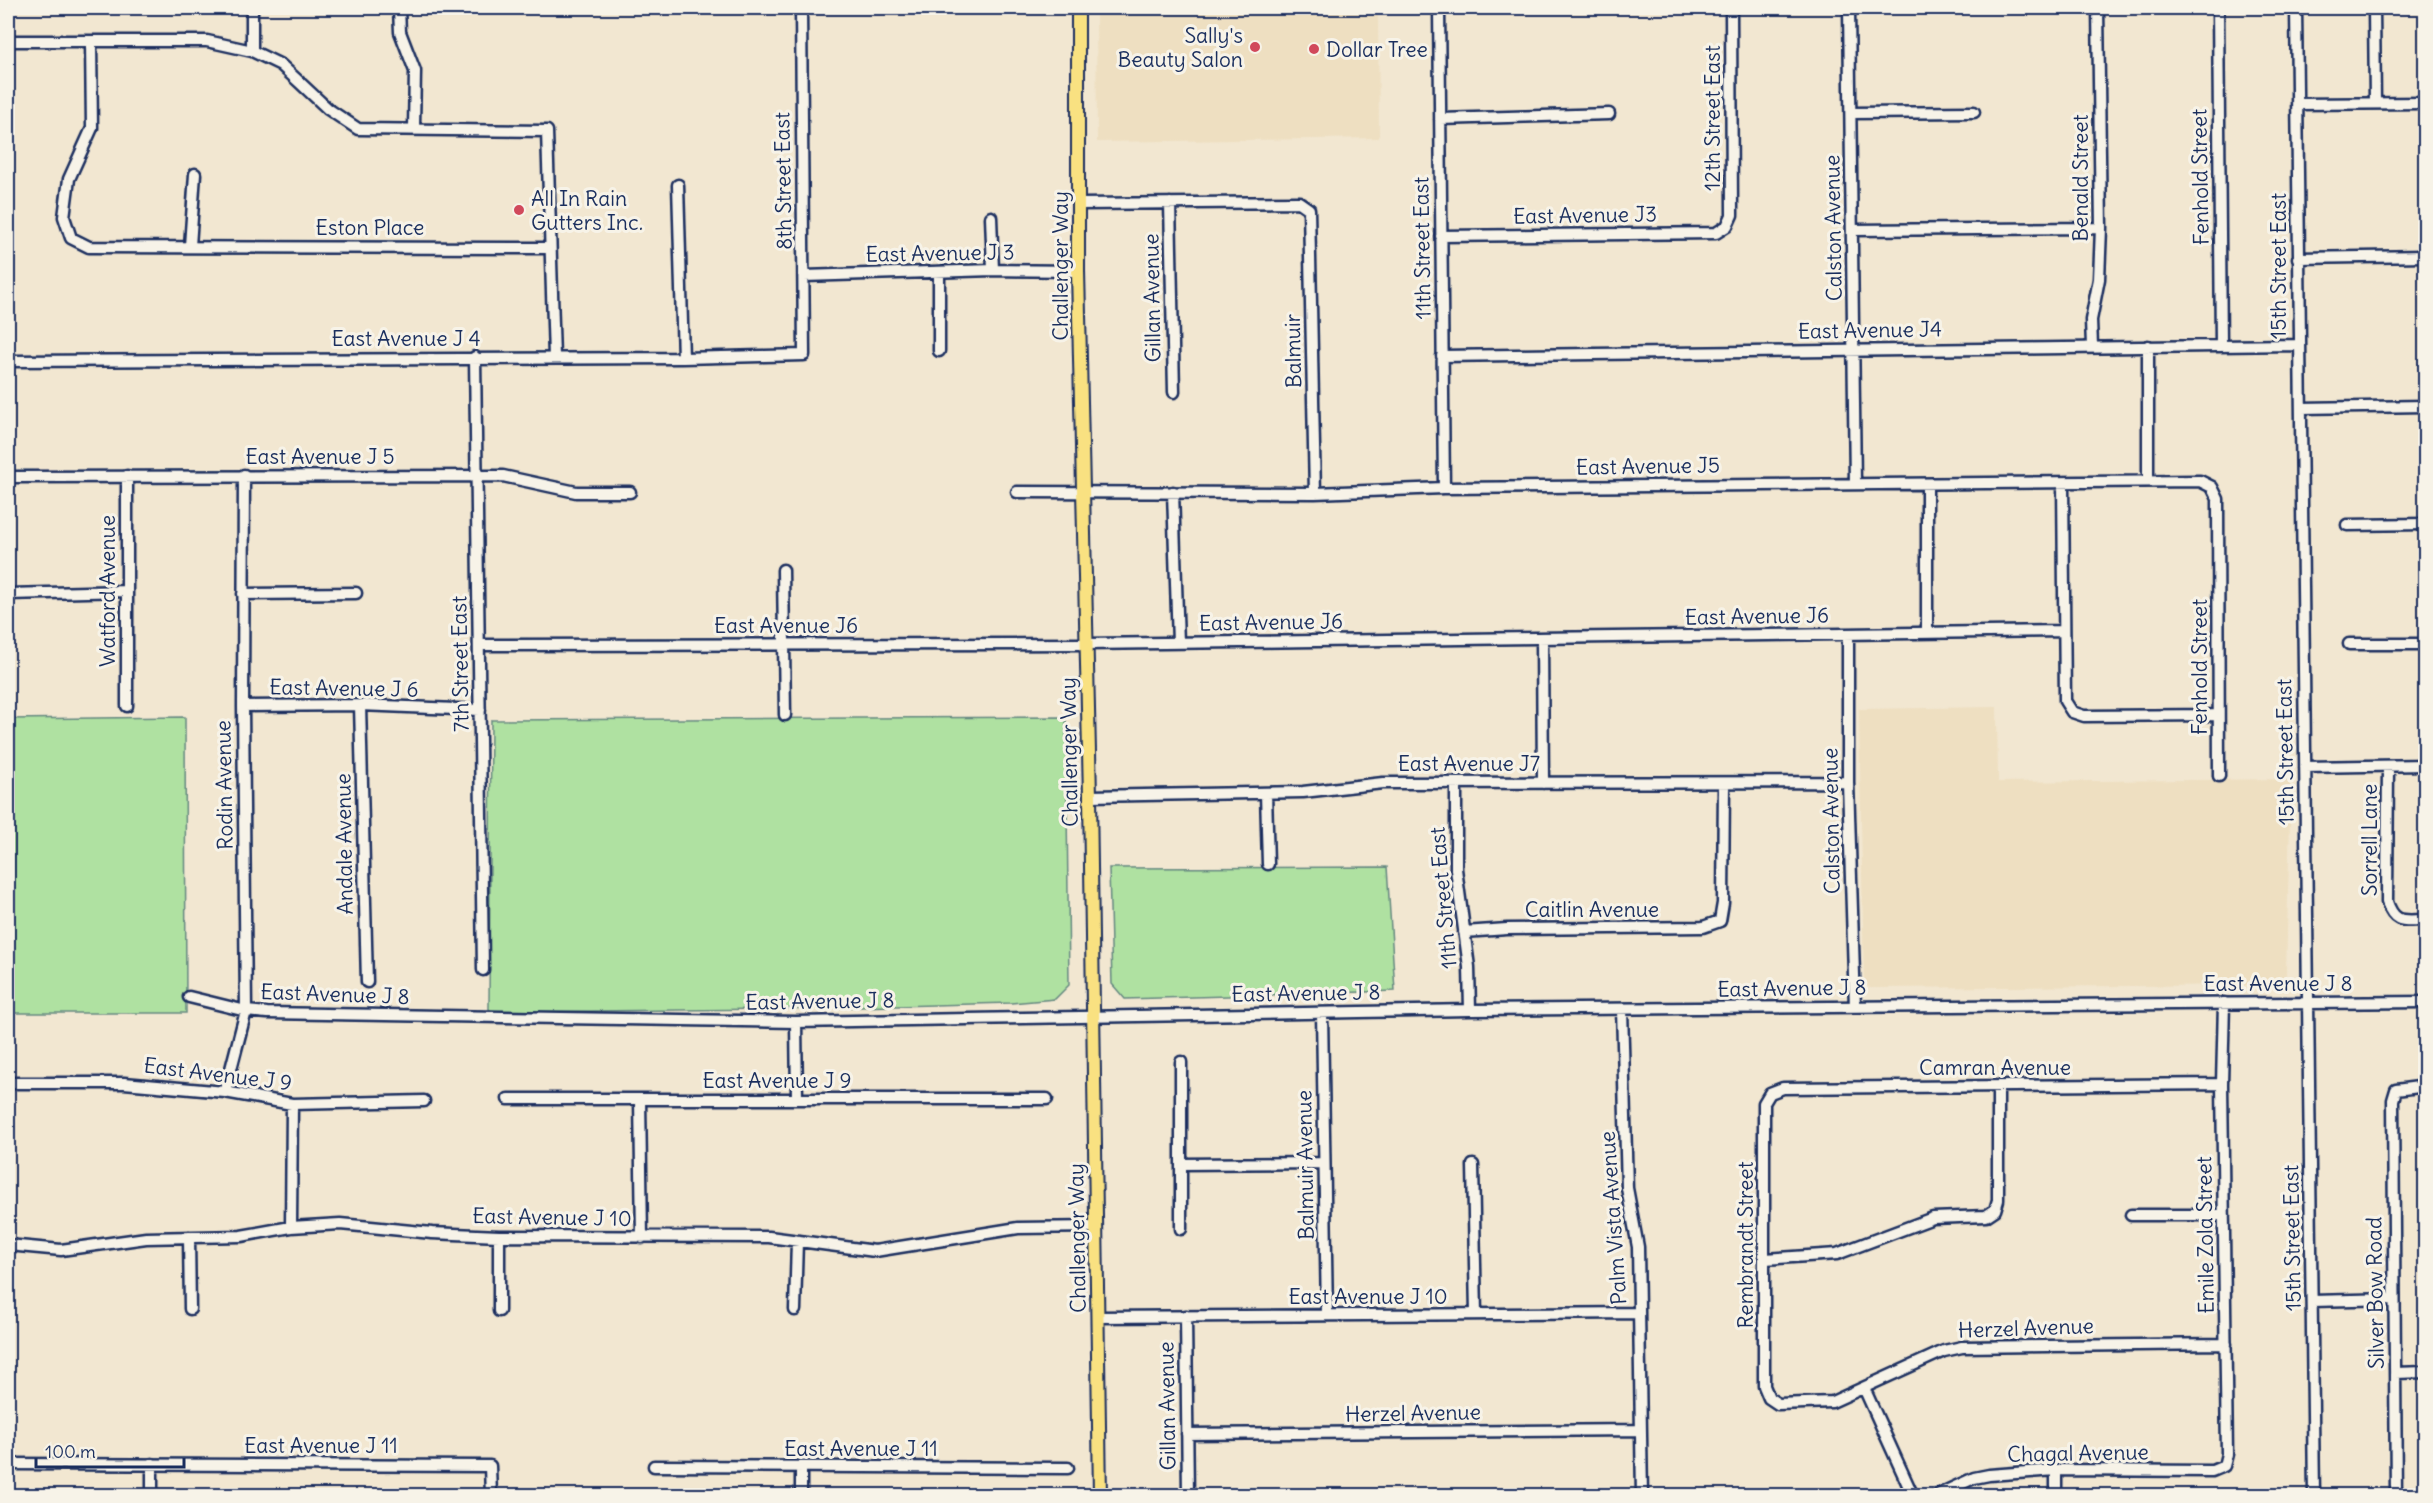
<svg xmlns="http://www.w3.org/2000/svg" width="2433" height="1503" font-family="Delius,sans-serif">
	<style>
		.built { fill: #eedfc1 }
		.green { fill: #afe1a1; stroke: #658880; stroke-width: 1.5 }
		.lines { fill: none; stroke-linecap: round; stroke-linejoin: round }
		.minor-casing { stroke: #1b2f5e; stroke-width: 15 }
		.major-casing { stroke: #1b2f5e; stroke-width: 16 }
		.minor { stroke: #f7f3e8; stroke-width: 10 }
		.major { stroke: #f9e181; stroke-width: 12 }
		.poi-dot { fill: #d1495b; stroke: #f7f3e8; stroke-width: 2 }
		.labels { text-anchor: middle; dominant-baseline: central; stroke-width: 6; stroke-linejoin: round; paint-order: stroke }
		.poi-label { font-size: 21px; fill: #1b2f5e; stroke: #f7f3e8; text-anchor: start }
		.street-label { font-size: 21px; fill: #1b2f5e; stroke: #f7f3e8 }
	</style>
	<rect width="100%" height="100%" fill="#f2e7d1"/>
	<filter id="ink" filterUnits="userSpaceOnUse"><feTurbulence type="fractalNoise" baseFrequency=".0167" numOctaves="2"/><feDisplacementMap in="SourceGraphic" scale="12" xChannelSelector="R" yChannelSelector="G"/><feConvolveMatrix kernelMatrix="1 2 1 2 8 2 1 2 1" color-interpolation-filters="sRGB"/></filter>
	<g filter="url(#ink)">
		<path class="built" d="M1096,8H1378L1379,138L1097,142Z
			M1997,707L1998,782L2291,779L2286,974L2278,985L1870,988L1864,982L1859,709Z"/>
		<path class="green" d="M185,717L186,1013H8V719Z
			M1066,717L1069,985L1055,999L1011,1003L780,1009L493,1012L489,1009L491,720Z
			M1387,867L1395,991L1125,999L1112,984L1109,868Z"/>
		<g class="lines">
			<g class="minor-casing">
				<path id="minor" d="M252,8V51
					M399,8L400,32L415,71L414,128
					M1439,8L1444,488
					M1849,8L1855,484
					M2218,8L2221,346
					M2296,8L2314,1496
					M2374,8L2375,103
					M8,41H207L252,51L281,65L328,109L358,129L547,131L554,357
					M91,42L92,128L69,179L64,217L71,238L89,247L549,248
					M2297,104L2426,103
					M1851,113L1974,112
					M1440,119L1609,114
					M678,185L683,358
					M1170,203L1174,392
					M1079,204L1299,202L1309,209L1315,493
					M991,217L993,270
					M1852,230L2101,228
					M1441,236L1716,233L1727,226L1732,215L1731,8
					M190,246L195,174
					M2298,258L2426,256
					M804,276L993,270L1078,271
					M2092,346L2091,320L2099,279L2101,228L2098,8
					M939,351V273
					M1442,356L2298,345
					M475,357L483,970
					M8,361L683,358L804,355L801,8
					M2301,408L2426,406
					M127,476V706
					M8,477L503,476L576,492H630
					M2148,481V346
					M2063,483L2065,701L2072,712L2084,716L2218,715
					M1017,492L1315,493L1444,488L2200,481L2212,487L2218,499L2219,776
					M1173,492L1178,643
					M2347,525L2426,524
					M783,570L785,715
					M8,594L126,591
					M243,594L356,593
					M1927,633V484
					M1848,634V782L1855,1007
					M1542,638L1543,783
					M2349,644H2426
					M479,645L1086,644L2064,631
					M360,705L367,982
					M243,706L360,705L480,710
					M2388,766L2387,902C2395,925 2404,920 2426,920
					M2305,767L2426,765
					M1456,783V869L1469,967L1470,1010
					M1266,793L1268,864
					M1090,796L1303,792L1383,783L1848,782
					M1464,932L1507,929L1703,927L1720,921L1723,903L1724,784
					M189,997L246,1011L267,1013L796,1022L1470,1010L2426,1002
					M1622,1009L1627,1188L1638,1247L1642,1496
					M1322,1013L1327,1315
					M796,1022L797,1099
					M1181,1062V1229
					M8,1083H124L225,1092L292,1104L424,1101
					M2222,1084L1783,1088L1770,1093L1764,1103V1386L1769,1398L1778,1404L1832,1402L1944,1351L1962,1347L2226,1344
					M225,1092L246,1011L243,706L244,475
					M508,1099H1047
					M640,1099L642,1238
					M1181,1164L1324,1163
					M1473,1165L1476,1314
					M2131,1215H2224
					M291,1227L292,1104
					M189,1237L190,1309
					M8,1245L61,1250L146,1238L241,1236L291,1227L340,1224L432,1233L499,1236L769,1237L875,1251L1018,1228L1096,1227
					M1765,1259L1837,1254L1933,1218L1986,1216L1995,1210L1998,1200V1087
					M2312,1301L2394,1299
					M795,1310L797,1241
					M499,1311V1236
					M1186,1316L1188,1496
					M1098,1317L1639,1313
					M2395,1373L2426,1372
					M1864,1388L1913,1496
					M1187,1434L1640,1430
					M8,1464L490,1466L491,1496
					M654,1466L1068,1468
					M801,1467V1496
					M2056,1470V1496
					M152,1496V1464
					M1935,1496L1974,1478L1989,1475L2056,1470L2212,1471L2224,1466L2227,1454L2222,1084L2224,1003
					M2396,1496L2393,1100L2396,1090L2426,1086"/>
			</g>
			<g class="major-casing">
				<path id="major" d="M1078,8V271L1090,796L1100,1496"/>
			</g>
			<use href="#minor" class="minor"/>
			<use href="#major" class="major"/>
		</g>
	</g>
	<g class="poi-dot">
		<circle cx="1255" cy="47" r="6"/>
		<circle cx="1314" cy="49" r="6"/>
		<circle cx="519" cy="210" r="6"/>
	</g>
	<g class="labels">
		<g class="poi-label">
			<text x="1243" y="35" text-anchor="end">Sally's<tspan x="1243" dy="24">Beauty Salon</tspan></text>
			<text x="1326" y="49">Dollar Tree</text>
			<text x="531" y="198">All In Rain<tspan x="531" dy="24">Gutters Inc.</tspan></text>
		</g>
		<g class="street-label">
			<text transform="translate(1712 118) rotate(-90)">12th Street East</text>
			<text transform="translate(2200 177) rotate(-91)">Fenhold Street</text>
			<text transform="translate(2080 178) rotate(-90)">Benald Street</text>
			<text transform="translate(783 181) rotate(-91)">8th Street East</text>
			<text transform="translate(1585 215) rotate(-1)">East Avenue J3</text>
			<text x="370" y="227">Eston Place</text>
			<text transform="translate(1833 228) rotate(-91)">Calston Avenue</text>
			<text transform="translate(1422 248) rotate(-91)">11th Street East</text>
			<text transform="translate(940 253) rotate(-1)">East Avenue J 3</text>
			<text transform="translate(1060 266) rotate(-90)">Challenger Way</text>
			<text transform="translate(2278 266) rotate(-90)">15th Street East</text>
			<text transform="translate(1152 298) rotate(-91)">Gillan Avenue</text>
			<text transform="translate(1870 330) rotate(-1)">East Avenue J4</text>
			<text x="406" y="338">East Avenue J 4</text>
			<text transform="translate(1293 351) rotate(-91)">Balmuir</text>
			<text x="320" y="456">East Avenue J 5</text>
			<text transform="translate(1648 466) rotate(-1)">East Avenue J5</text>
			<text transform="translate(107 591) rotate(-90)">Watford Avenue</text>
			<text transform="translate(1757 616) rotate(-1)">East Avenue J6</text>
			<text transform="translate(1271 622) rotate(-1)">East Avenue J6</text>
			<text x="786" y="625">East Avenue J6</text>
			<text transform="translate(460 664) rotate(-91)">7th Street East</text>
			<text transform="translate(2199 667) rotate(-90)">Fenhold Street</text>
			<text transform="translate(344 688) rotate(1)">East Avenue J 6</text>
			<text transform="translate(1069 752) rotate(-91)">Challenger Way</text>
			<text transform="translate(2285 752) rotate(-91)">15th Street East</text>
			<text x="1469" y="763">East Avenue J7</text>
			<text transform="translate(224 785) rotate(-91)">Rodin Avenue</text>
			<text transform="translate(1831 821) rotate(-91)">Calston Avenue</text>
			<text transform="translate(2369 840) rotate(-90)">Sorrell Lane</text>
			<text transform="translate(344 844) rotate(-91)">Andale Avenue</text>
			<text transform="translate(1443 898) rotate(-95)">11th Street East</text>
			<text x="1592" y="909">Caitlin Avenue</text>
			<text x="2278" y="983">East Avenue J 8</text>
			<text transform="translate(1792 988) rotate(-1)">East Avenue J 8</text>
			<text transform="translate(1306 993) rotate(-1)">East Avenue J 8</text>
			<text transform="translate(335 994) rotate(2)">East Avenue J 8</text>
			<text transform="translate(820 1001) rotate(-1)">East Avenue J 8</text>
			<text x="1995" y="1067">Camran Avenue</text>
			<text transform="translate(218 1074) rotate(7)">East Avenue J 9</text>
			<text x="777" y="1080">East Avenue J 9</text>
			<text transform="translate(1305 1165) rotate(-91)">Balmuir Avenue</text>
			<text transform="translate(552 1217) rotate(1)">East Avenue J 10</text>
			<text transform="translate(1613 1218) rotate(-94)">Palm Vista Avenue</text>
			<text transform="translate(2205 1235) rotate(-91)">Emile Zola Street</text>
			<text transform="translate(1077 1238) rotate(-91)">Challenger Way</text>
			<text transform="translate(2292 1238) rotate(-91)">15th Street East</text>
			<text transform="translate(1745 1245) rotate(-90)">Rembrandt Street</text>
			<text transform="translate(2375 1293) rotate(-91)">Silver Bow Road</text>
			<text x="1368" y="1296">East Avenue J 10</text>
			<text transform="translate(2026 1328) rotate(-2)">Herzel Avenue</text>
			<text transform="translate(1167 1406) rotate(-91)">Gillan Avenue</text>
			<text transform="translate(1413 1413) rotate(-1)">Herzel Avenue</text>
			<text x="321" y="1445">East Avenue J 11</text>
			<text x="861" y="1448">East Avenue J 11</text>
			<text transform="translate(2078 1453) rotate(-1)">Chagal Avenue</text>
		</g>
	</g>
	<rect width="2433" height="1503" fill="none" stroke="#f7f3e8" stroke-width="30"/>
	<rect x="15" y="15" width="2403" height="1473" fill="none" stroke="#1b2f5e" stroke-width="2" filter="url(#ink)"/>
	<path d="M36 1458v9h148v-9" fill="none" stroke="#1b2f5e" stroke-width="3"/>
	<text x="45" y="1458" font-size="18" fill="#1b2f5e" stroke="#f7f3e8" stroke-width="4.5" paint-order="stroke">100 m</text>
</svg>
